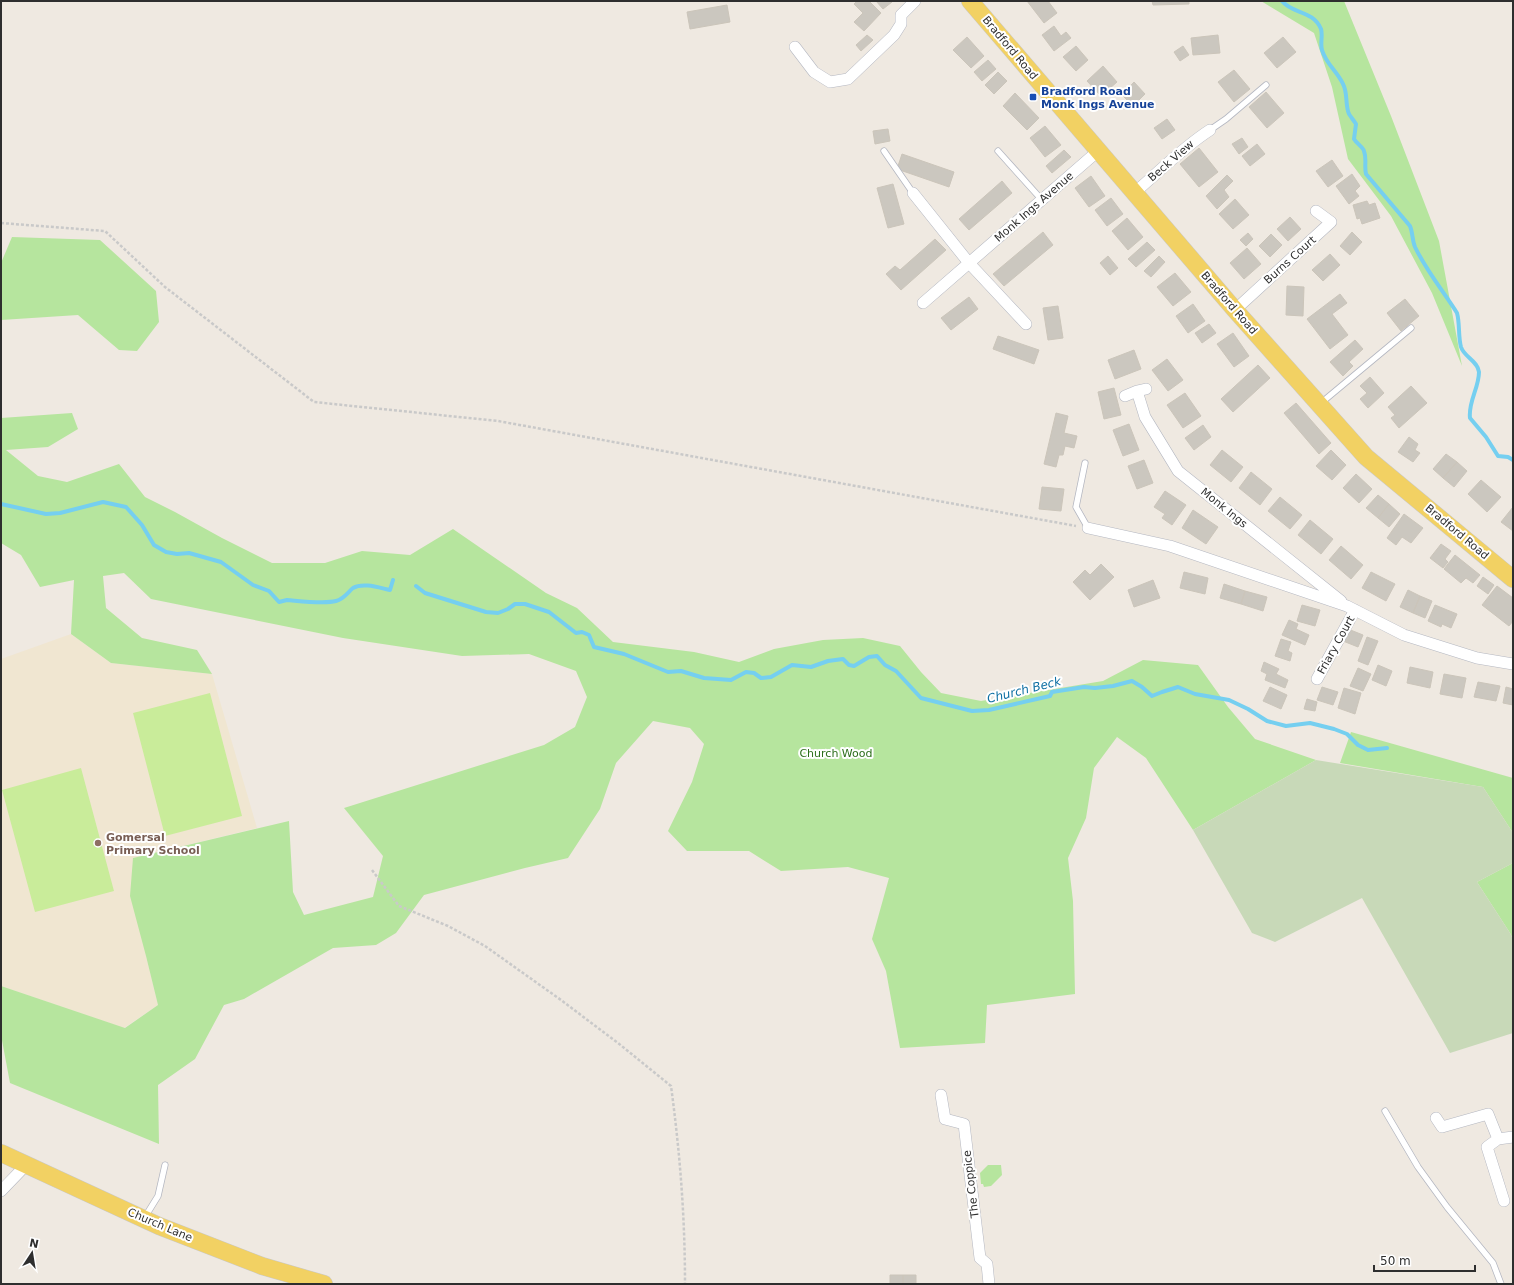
<svg xmlns="http://www.w3.org/2000/svg" width="1514" height="1285" font-family="'DejaVu Sans',sans-serif">
	<style>
		.education { fill: #f0e6d1 }
		.green { fill: #b6e59e }
		.cemetery { fill: #c8d9b8 }
		.pitch { fill: #c9ec9a }
		.lines { fill: none; stroke-linecap: round; stroke-linejoin: round }
		.stream { stroke: #75cff0; stroke-width: 4 }
		.building { fill: #cbc7bf; stroke: #cbc5ba }
		.lane-casing { stroke: #b4b7c1; stroke-width: 7 }
		.street-casing { stroke: #b4b7c1; stroke-width: 12 }
		.primary-casing { stroke: #c9c9c9; stroke-width: 18 }
		.path { stroke: #c9c9c9; stroke-width: 2.5; stroke-dasharray: 3 2; stroke-linecap: butt }
		.lane { stroke: #fff; stroke-width: 5.5 }
		.street { stroke: #fff; stroke-width: 11 }
		.primary { stroke: #f2d163; stroke-width: 17 }
		.transit-dot { fill: #1a4fb4; stroke: #fff; stroke-width: 1.5 }
		.education-dot { fill: #8d6e63; stroke: #fff; stroke-width: 1.5 }
		.labels { text-anchor: middle; dominant-baseline: central; stroke-width: 4; stroke-linejoin: round; paint-order: stroke }
		.street-label { font-size: 11px; fill: #2e2e2e; stroke: #fff }
		.transit-label { font-size: 11px; font-weight: bold; fill: #164399; stroke: #fff; text-anchor: start }
		.park-label { font-size: 11px; fill: #2c6e1b; stroke: #fff }
		.education-label { font-size: 11px; font-weight: bold; fill: #785e54; stroke: #fff; text-anchor: start }
		.water-label { font-size: 12px; font-style: italic; fill: #0d6fa3; stroke: #fff }
	</style>
	<rect width="100%" height="100%" fill="#efe9e1"/>
	<path class="education" d="M71,634L111,663L212,674L257,828L133,858L146,956L158,1005L124,1028L1,986V659Z"/>
	<path class="green" d="M1261,1H1344L1391,116L1439,241L1462,366L1432,293L1391,216L1348,159L1332,87L1314,33Z
		M12,237L100,240L156,291L159,322L137,351L119,350L78,315L1,320V263Z
		M72,413L78,429L48,447L6,450L38,476L67,482L119,464L145,497L175,512L222,538L272,563H325L362,551L410,555L453,529L546,593L577,608L613,642L694,652L739,662L774,649L823,640L863,638L900,646L921,672L941,693L981,701L1103,681L1143,660L1198,665L1228,707L1255,739L1316,760L1193,830L1146,758L1117,737L1094,768L1086,818L1068,858L1073,901L1075,994L987,1005L985,1043L900,1048L886,971L872,939L889,878L848,867L781,871L749,851H687L668,831L692,782L704,744L690,728L653,721L616,763L600,809L568,858L525,868L424,895L396,933L376,945L333,948L244,999L224,1005L195,1059L158,1085L159,1144L10,1083L1,1035V986L125,1028L158,1005L146,956L130,896L133,858L289,821L293,892L304,915L373,897L383,856L344,808L544,745L575,727L587,697L576,671L529,654L462,656L343,638L151,599L124,573L103,576L106,608L142,638L197,650L212,674L111,663L71,634L74,580L40,587L21,555L1,543V418Z
		M1351,732L1513,778V833L1483,787L1340,763Z
		M1513,863V939L1510,933L1477,882Z
		M988,1165H1001L1002,1175L991,1186L984,1187L983,1184H981L980,1173Z"/>
	<path class="cemetery" d="M1316,760L1483,787L1513,833V863L1477,882L1510,933L1513,939V1033L1450,1053L1362,898L1275,942L1252,933L1193,830Z"/>
	<path class="pitch" d="M210,693L242,816L165,836L133,713Z
		M81,768L114,891L35,912L2,790Z"/>
	<g class="lines">
		<path class="stream" d="M1282,1C1292,14 1313,10 1321,29C1323,35 1320,44 1322,50C1326,64 1337,71 1343,84C1348,93 1345,105 1349,114C1351,117 1354,121 1356,124L1354,139C1357,144 1363,147 1364,151C1367,159 1364,166 1366,174L1410,226C1413,233 1412,240 1415,247C1426,270 1443,291 1457,313C1460,324 1458,336 1461,347C1464,357 1478,361 1479,372C1479,388 1468,402 1470,418L1486,437L1498,456L1508,457L1513,460
			M1,504L46,514L60,513L103,502L126,507L142,525L154,545L166,552L177,554L189,553L221,562L253,585L269,591L279,602L287,600C300,601 324,604 336,601C344,599 348,592 353,588C363,582 380,588 390,590L393,580
			M416,586L425,593L486,612L498,613L508,609L515,604H525L549,612L576,633L582,632L589,635L594,647L624,654L668,672L681,671L704,678L731,680L746,672L754,673L761,678L771,677L792,665L811,667L828,661L843,659L849,665L854,666L869,657L877,656L885,665L896,671L921,698L972,711L989,710L1050,696L1052,692L1084,687L1095,688L1113,686L1132,681L1142,687L1152,696L1162,692L1178,687L1195,694L1229,700L1248,709L1267,721L1286,726L1310,723L1334,729L1347,734L1358,745L1368,750L1387,748"/>
	</g>
	<path class="building" d="M857,1H869L881,13L864,31L854,22L863,13L854,4Z
		M876,1H891L892,2L883,9Z
		M1027,1H1048L1057,13L1044,23Z
		M1152,1H1189V4L1153,5Z
		M727,5L730,22L690,29L687,12Z
		M1054,26L1061,36L1066,32L1071,38L1054,51L1042,35Z
		M867,35L873,40L861,51L856,45Z
		M1218,35L1220,53L1193,55L1191,38Z
		M967,37L984,56L971,68L953,50Z
		M1283,37L1296,52L1277,68L1264,53Z
		M1076,46L1088,60L1076,71L1063,57Z
		M1183,46L1189,55L1180,61L1174,52Z
		M988,60L996,69L982,81L974,72Z
		M1103,66L1117,82L1101,96L1087,81Z
		M1234,70L1250,89L1234,102L1218,82Z
		M998,72L1007,81L994,94L985,85Z
		M1134,82L1145,94L1133,106L1122,95Z
		M1266,92L1284,113L1267,128L1249,107Z
		M1015,93L1039,118L1027,130L1003,106Z
		M1167,119L1175,130L1162,139L1154,128Z
		M1045,126L1061,145L1045,157L1030,138Z
		M888,129L890,141L875,144L873,131Z
		M1242,138L1248,147L1239,154L1232,144Z
		M1257,144L1265,154L1250,166L1242,156Z
		M1199,148L1218,172L1199,187L1180,164Z
		M1064,150L1071,157L1052,173L1046,166Z
		M902,154L954,172L949,187L897,169Z
		M1332,160L1343,176L1328,187L1316,171Z
		M1352,174L1360,186L1355,191L1359,196L1349,204L1336,186Z
		M1227,175L1233,181L1224,190L1229,197L1217,209L1206,196Z
		M1091,176L1105,196L1089,207L1075,188Z
		M1002,181L1012,193L969,230L959,219Z
		M893,184L904,224L888,228L877,188Z
		M1111,198L1123,214L1107,226L1095,210Z
		M1235,199L1249,215L1233,229L1219,214Z
		M1367,201L1369,205L1375,203L1380,218L1362,224L1360,218L1357,219L1353,205Z
		M1290,217L1301,229L1288,241L1277,229Z
		M1127,218L1143,237L1128,250L1112,231Z
		M1043,232L1053,245L1004,286L993,274Z
		M1352,232L1362,242L1350,255L1340,246Z
		M1248,233L1253,239L1246,246L1240,240Z
		M1271,234L1282,245L1270,257L1259,246Z
		M935,239L946,250L901,290L886,274L895,266L900,270Z
		M1147,242L1155,250L1136,267L1128,259Z
		M1247,248L1261,264L1244,279L1230,263Z
		M1330,254L1340,265L1323,281L1312,270Z
		M1108,256L1118,268L1110,275L1100,263Z
		M1159,256L1165,262L1151,277L1144,271Z
		M1175,273L1191,292L1173,306L1157,287Z
		M1287,286L1304,287L1303,316L1286,315Z
		M1340,294L1347,303L1332,314L1348,335L1330,349L1307,319Z
		M969,297L978,309L951,330L941,318Z
		M1405,299L1419,316L1401,331L1387,313Z
		M1193,304L1205,321L1188,333L1176,316Z
		M1058,306L1063,338L1048,340L1043,308Z
		M1209,324L1216,333L1202,343L1195,333Z
		M1233,333L1249,356L1234,367L1217,344Z
		M998,336L1039,350L1034,364L993,349Z
		M1355,340L1363,349L1349,362L1353,366L1343,376L1330,362Z
		M1134,350L1141,369L1115,379L1108,360Z
		M1167,359L1183,380L1168,391L1152,370Z
		M1258,365L1270,378L1233,412L1221,399Z
		M1370,377L1384,393L1368,408L1360,399L1367,393L1360,386Z
		M1411,386L1427,403L1399,428L1391,418L1395,415L1388,407Z
		M1114,388L1121,415L1104,419L1098,392Z
		M1185,393L1201,416L1183,428L1167,405Z
		M1296,403L1331,443L1319,454L1284,413Z
		M1056,413L1068,416L1064,433L1077,436L1074,448L1065,446L1063,455H1059L1056,467L1044,464Z
		M1129,424L1139,450L1123,456L1113,430Z
		M1203,425L1211,437L1194,450L1185,438Z
		M1409,437L1418,444L1415,450L1420,453L1413,462L1398,452Z
		M1222,450L1243,467L1231,482L1210,465Z
		M1331,450L1346,465L1332,480L1316,466Z
		M1446,454L1457,462L1443,478L1433,469Z
		M1144,460L1153,483L1137,489L1128,466Z
		M1457,462L1467,471L1454,487L1443,478Z
		M1251,472L1272,489L1260,505L1239,488Z
		M1356,474L1372,489L1359,503L1343,488Z
		M1481,480L1501,497L1487,512L1468,494Z
		M1042,487L1064,489L1061,511L1039,509Z
		M1165,491L1186,505L1172,525L1162,518L1165,514L1154,507Z
		M1378,495L1389,504L1378,518L1366,508Z
		M1280,497L1302,515L1290,529L1268,511Z
		M1389,504L1400,514L1389,527L1378,518Z
		M1513,507V531L1501,522Z
		M1193,510L1218,527L1206,544L1182,528Z
		M1404,514L1423,528L1411,543L1402,537L1396,545L1387,538Z
		M1310,520L1333,539L1321,554L1298,535Z
		M1441,544L1451,551L1445,559L1448,562L1443,568L1430,558Z
		M1341,546L1363,565L1351,579L1329,560Z
		M1455,555L1480,575L1473,583L1466,578L1461,583L1444,569Z
		M1101,564L1114,577L1090,600L1073,582L1085,570L1090,575Z
		M1184,572L1208,578L1205,594L1180,588Z
		M1371,572L1395,584L1386,601L1362,588Z
		M1483,577L1494,585L1488,594L1477,586Z
		M1153,580L1160,598L1134,607L1128,590Z
		M1224,584L1245,591L1241,604L1220,598Z
		M1497,586L1513,598V621L1509,626L1482,605Z
		M1408,590L1420,596L1413,613L1400,607Z
		M1245,591L1267,597L1263,611L1241,604Z
		M1420,596L1432,601L1425,618L1413,613Z
		M1302,605L1320,610L1315,626L1297,621Z
		M1435,605L1457,614L1451,628L1442,624L1441,627L1428,621Z
		M1289,620L1298,624L1296,629L1309,635L1305,645L1282,635Z
		M1348,629L1363,635L1358,647L1343,641Z
		M1367,637L1378,641L1368,665L1358,661Z
		M1281,639L1291,642L1288,651L1292,653L1290,661L1275,656Z
		M1264,662L1279,669L1276,674L1288,680L1285,688L1265,680L1267,674L1261,671Z
		M1378,665L1392,671L1386,686L1372,680Z
		M1410,667L1433,672L1430,688L1407,683Z
		M1358,668L1371,674L1363,691L1350,686Z
		M1444,674L1466,678L1462,698L1440,694Z
		M1478,682L1500,686L1496,701L1474,697Z
		M1270,687L1287,695L1281,709L1263,701Z
		M1322,687L1338,692L1333,705L1317,700Z
		M1506,687L1513,689V705L1503,703Z
		M1344,688L1361,693L1355,714L1338,708Z
		M1307,699L1317,702L1315,711L1304,709Z
		M890,1275H903V1284H890Z
		M903,1275H916V1284H903Z"/>
	<g class="lines">
		<g class="lane-casing">
			<path id="lane" d="M1210,130L1226,119L1266,85
				M884,151L913,193
				M998,151L1042,200
				M1321,403L1411,328
				M1085,463L1076,507L1088,528
				M1385,1111L1418,1167L1447,1207L1493,1263L1501,1284
				M145,1217L158,1196L165,1165"/>
		</g>
		<g class="street-casing">
			<path id="street" d="M795,47L814,72L830,82L848,79L894,35L901,24V15L915,1
				M913,193L969,263L1026,324
				M1134,193C1159,172 1182,148 1210,130
				M923,303L1098,151
				M1235,310L1331,222L1316,211
				M1146,389L1137,391L1145,417L1178,471L1341,601
				M1125,396L1137,391
				M1088,528L1170,546L1347,606L1404,635L1477,658L1513,664
				M1317,679L1355,610
				M941,1095L945,1119L964,1124L980,1258L987,1264L989,1284
				M1436,1118L1442,1127L1488,1114L1498,1139L1487,1147L1504,1201
				M1498,1139L1513,1137
				M1,1191L27,1164"/>
		</g>
		<g class="primary-casing">
			<path id="primary" d="M970,1L1235,310L1366,457L1513,579
				M1,1153L159,1226L262,1266L324,1284"/>
		</g>
		<path class="path" d="M1,223L105,231L165,287L314,402L498,421L1076,526
			M372,870L399,906L448,926L485,946L561,1000L618,1043L671,1086C680,1153 685,1217 685,1284"/>
		<use href="#lane" class="lane"/>
		<use href="#street" class="street"/>
		<use href="#primary" class="primary"/>
	</g>
	<rect class="transit-dot" x="1029" y="93" width="8" height="8" rx="2"/>
	<circle class="education-dot" cx="98" cy="843" r="4"/>
	<g class="labels">
		<g class="street-label">
			<text transform="translate(1010 48) rotate(50)">Bradford Road</text>
			<text transform="translate(1171 161) rotate(-41)">Beck View</text>
			<text transform="translate(1034 207) rotate(-41)">Monk Ings Avenue</text>
			<text transform="translate(1290 260) rotate(-42)">Burns Court</text>
			<text transform="translate(1229 303) rotate(49)">Bradford Road</text>
			<text transform="translate(1224 508) rotate(39)">Monk Ings</text>
			<text transform="translate(1457 532) rotate(40)">Bradford Road</text>
			<text transform="translate(1336 645) rotate(-61)">Friary Court</text>
			<text transform="translate(971 1184) rotate(-97)">The Coppice</text>
			<text transform="translate(160 1225) rotate(23)">Church Lane</text>
		</g>
		<g class="transit-label">
			<text x="1041" y="91">Bradford Road<tspan x="1041" dy="13">Monk Ings Avenue</tspan></text>
		</g>
		<g class="park-label">
			<text x="836" y="753">Church Wood</text>
		</g>
		<g class="education-label">
			<text x="106" y="837">Gomersal<tspan x="106" dy="13">Primary School</tspan></text>
		</g>
		<g class="water-label">
			<text transform="translate(1024 690) rotate(-14)">Church Beck</text>
		</g>
	</g>
	<rect width="1514" height="1285" fill="none" stroke="#2e2e2e" stroke-width="4"/>
	<g transform="translate(32 1253) rotate(12)" stroke="#ffffff" stroke-width="3" paint-order="stroke">
	<path d="M0-3L7 15L0 10L-7 15Z" fill="#2e2e2e"/>
	<text y="-6" font-size="11" font-weight="bold" text-anchor="middle" fill="#2e2e2e">N</text>
	</g>
	<path d="M1374 1265v6h101v-6" fill="none" stroke="#2e2e2e" stroke-width="2"/>
	<text x="1380" y="1265" font-size="12" fill="#2e2e2e" stroke="#ffffff" stroke-width="3" paint-order="stroke">50 m</text>
</svg>
